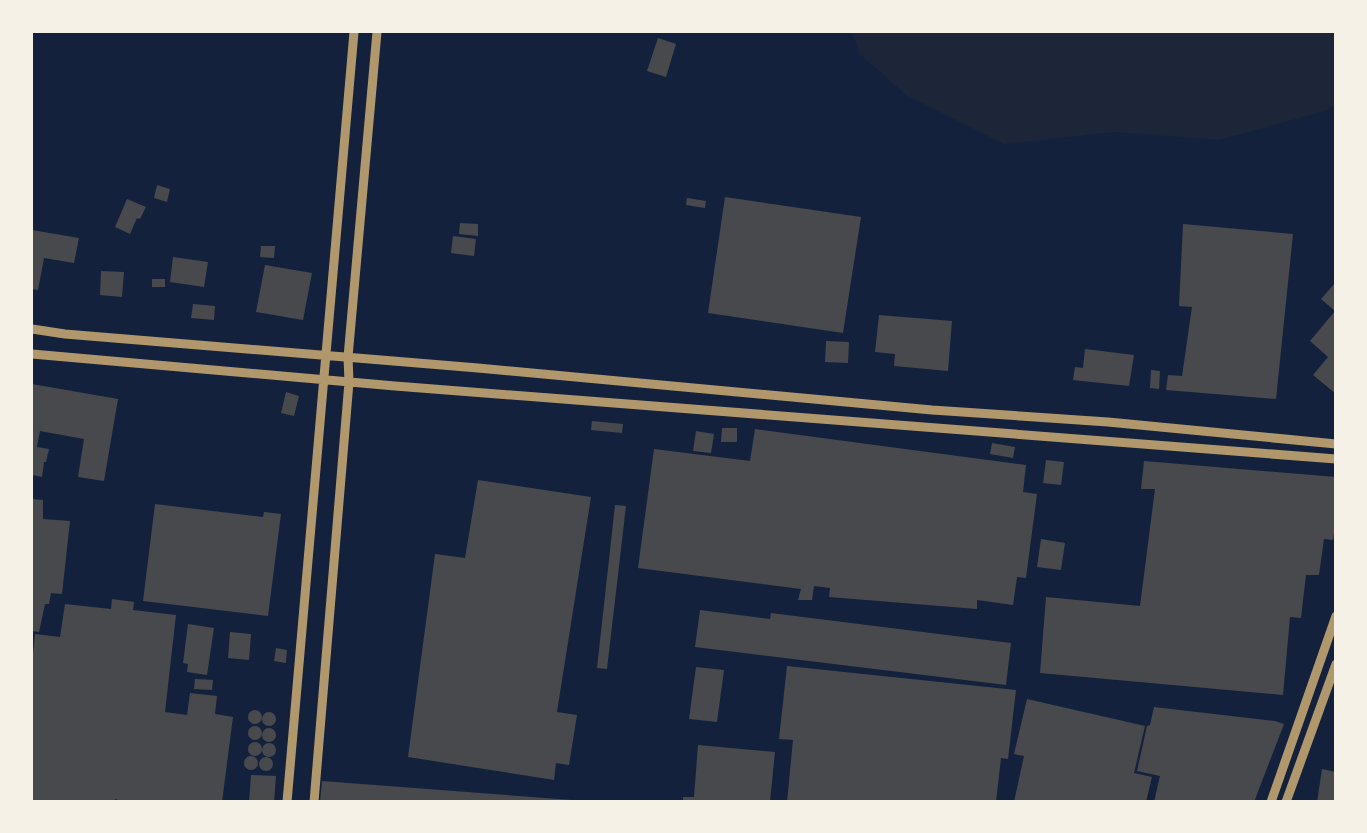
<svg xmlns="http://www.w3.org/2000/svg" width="1367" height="833" font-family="'Source Serif 4',serif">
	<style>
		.green { fill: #1d2539 }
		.building { fill: #48494c }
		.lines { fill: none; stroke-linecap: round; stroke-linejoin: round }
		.tertiary { stroke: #b1986c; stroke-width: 9 }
	</style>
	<rect width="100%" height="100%" fill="#14213d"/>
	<path class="green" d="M852,32H1335V105L1325,111L1219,140L1114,132L1004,144L906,95L860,54Z"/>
	<path class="building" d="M658,38L676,44L666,77L647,71Z
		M157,185L170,189L167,202L154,198Z
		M725,197L861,217L843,333L708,313Z
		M687,198L706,201L705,208L686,205Z
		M127,199L146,207L140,219L137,218L130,234L115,227Z
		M460,223L478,224V236L459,234Z
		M1183,224L1293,234L1276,399L1166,390L1168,375L1182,376L1192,307L1179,306Z
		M32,230L79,238L74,263L44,258L38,290L32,289Z
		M453,236L476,239L474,256L451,253Z
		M261,246H275L274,258L260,257Z
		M173,257L208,262L204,287L170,282Z
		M265,265L312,273L303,320L256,312Z
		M101,271L124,272L122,297L100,295Z
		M152,279H165V287H152Z
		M1336,282V394L1313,375L1328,357L1310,341L1335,311L1321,299Z
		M193,304L215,306L214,320L191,318Z
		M879,315L952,321L948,371L894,366L895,354L875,352Z
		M826,341L849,342L848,363L825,362Z
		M1085,349L1134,355L1129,386L1073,380L1075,367L1083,368Z
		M1151,370L1160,371L1159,389L1150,388Z
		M32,384L118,399L104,481L78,477L84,439L40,431L37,447L49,449L46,462H44L42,477L32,475Z
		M286,392L299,396L294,416L281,413Z
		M592,421L623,424L622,433L591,430Z
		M722,428H737V442H721Z
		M755,429L1026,465L1023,492L1037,494L1026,578L1017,577L1013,605L977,600V609L829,597L830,588L814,586L812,600H798L801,589L638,568L654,449L750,461Z
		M696,431L714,434L711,453L693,451Z
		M992,443L1015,447L1013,458L990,454Z
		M1046,460L1064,462L1061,485L1043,483Z
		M1144,461L1336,477V521L1333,540L1324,539L1319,575H1306L1301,618L1290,617L1283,695L1040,673L1046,597L1140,606L1155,489H1141Z
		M478,480L591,497L557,712L577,715L569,765L556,763L554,780L408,757L435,554L465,558Z
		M32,499L43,500V519L70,521L62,594L51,593L49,604H45L39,632L32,631Z
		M155,504L263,517L264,512L281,514L268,616L143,601Z
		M615,505L626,506L607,669L597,668Z
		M1041,539L1065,543L1061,570L1037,567Z
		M112,599L134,602L133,610L176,615L165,712L187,715L190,693L217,696L215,714L233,717L222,802H125L115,799V802H32V663L35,634L60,637L65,604L111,609Z
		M700,610L770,619L771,613L1011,643L1006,685L695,647Z
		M188,624L214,628L207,675L187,672L188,664L183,663Z
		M230,632L251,634L249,660L228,658Z
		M276,648L287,650L286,663L274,661Z
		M787,666L1016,690L1008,759L1001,758L996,802H787L793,740L779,739Z
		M696,667L724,670L717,722L689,719Z
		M195,679L213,680L212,690L194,689Z
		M1027,699L1145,726L1134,773L1152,777L1146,802H1014L1024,756L1014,754Z
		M1154,707L1275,721L1284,724L1254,802H1154L1160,776L1137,771L1147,726L1150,725Z
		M248 717a7 7 0 1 1 14 0a7 7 0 1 1-14 0Z
		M262 719a7 7 0 1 1 14 0a7 7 0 1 1-14 0Z
		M248 733a7 7 0 1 1 14 0a7 7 0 1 1-14 0Z
		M262 735a7 7 0 1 1 14 0a7 7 0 1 1-14 0Z
		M248 749a7 7 0 1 1 14 0a7 7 0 1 1-14 0Z
		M262 750a7 7 0 1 1 14 0a7 7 0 1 1-14 0Z
		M698,745L775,752L770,802H683V797H694Z
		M244 763a7 7 0 1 1 14 0a7 7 0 1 1-14 0Z
		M259 764a7 7 0 1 1 14 0a7 7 0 1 1-14 0Z
		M1322,769L1336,772V802H1317Z
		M251,775L276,776L274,802H249Z
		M322,781L572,800V802H320Z"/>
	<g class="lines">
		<path class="tertiary" d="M32,329L65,334L478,368L932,410L1108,422L1336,444
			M32,354L395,386L1336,459
			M287,802L354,32
			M314,802L349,382L348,357L377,32
			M1271,802L1336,616
			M1286,802L1336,664"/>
	</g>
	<rect width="1367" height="833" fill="none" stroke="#f6f1e7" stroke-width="66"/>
</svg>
